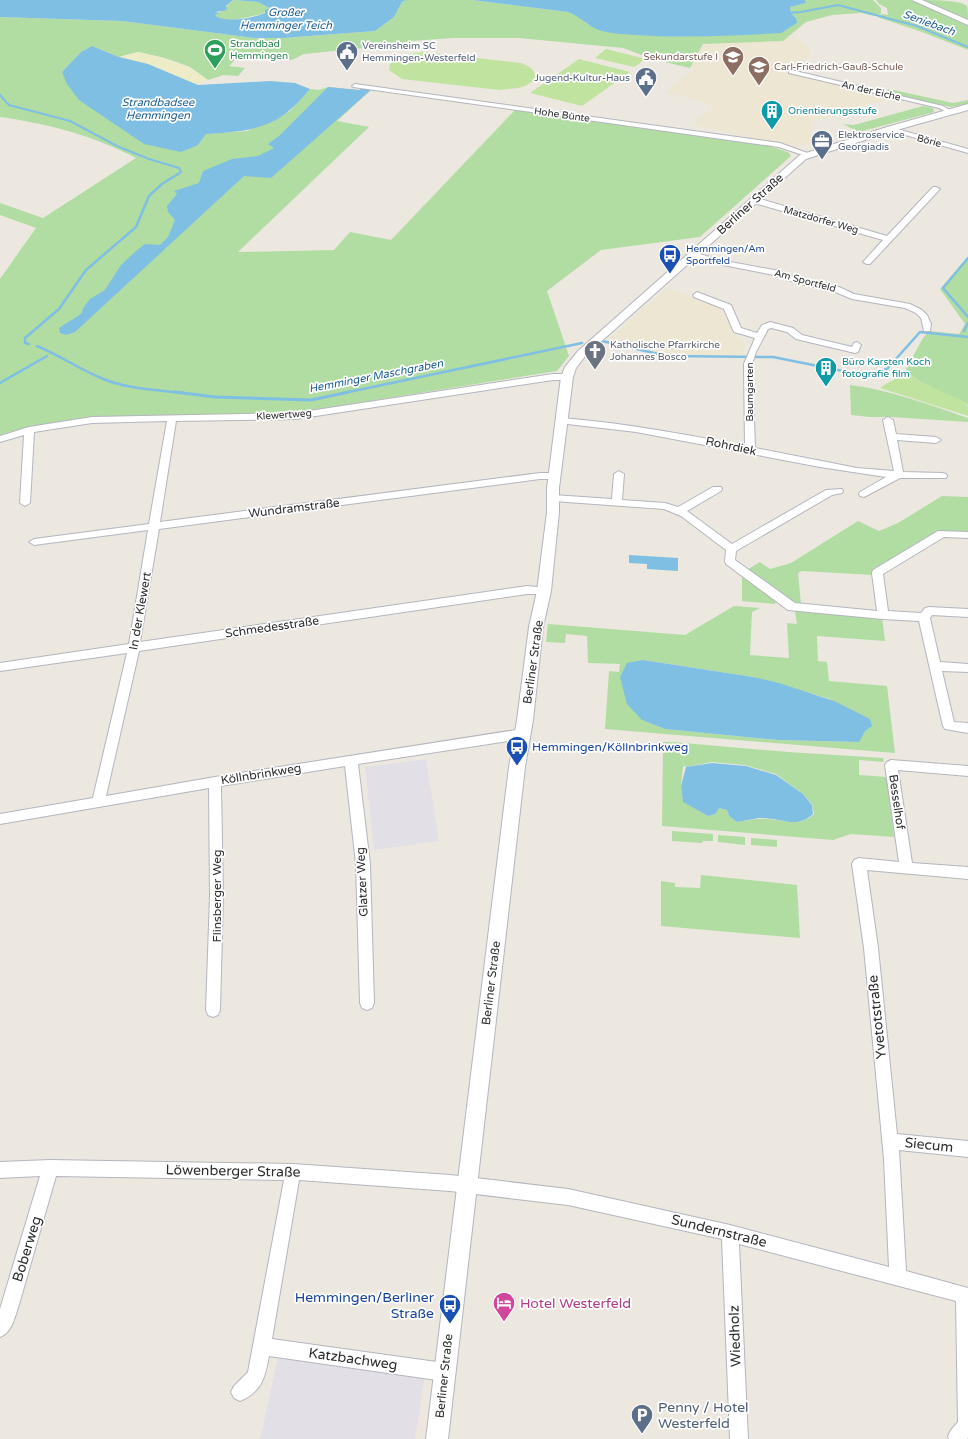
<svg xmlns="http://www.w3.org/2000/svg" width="968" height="1439" font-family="'Varela Round',sans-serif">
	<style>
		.industrial { fill: #e2e0e6 }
		.education { fill: #ece6d2 }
		.green { fill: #b1dda3; fill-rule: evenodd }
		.sand { fill: #eeecc7 }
		.pitch { fill: #c0e3a0 }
		.water { fill: #7ebfe3; fill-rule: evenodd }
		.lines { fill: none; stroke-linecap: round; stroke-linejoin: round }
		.stream-far2 { stroke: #7ebfe3; stroke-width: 2 }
		.stream-far1 { stroke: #7ebfe3; stroke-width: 2.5 }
		.stream { stroke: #7ebfe3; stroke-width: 3 }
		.minor-casing { stroke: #b4b5be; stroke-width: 2 }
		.tertiary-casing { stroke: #b4b5be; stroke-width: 2 }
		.minor { fill: #fff; fill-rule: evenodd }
		.tertiary { fill: #fff; fill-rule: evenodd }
		.labels { text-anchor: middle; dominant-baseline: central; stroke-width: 3.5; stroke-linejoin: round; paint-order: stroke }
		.far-leisure-label { font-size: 10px; fill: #27864d; stroke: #fff; text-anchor: start }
		.far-service-label { font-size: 10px; fill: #4e5e75; stroke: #fff; text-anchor: start }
		.far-education-label { font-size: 10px; fill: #785e54; stroke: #fff; text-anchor: end }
		.far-street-label { font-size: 10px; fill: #2c2c2c; stroke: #fff }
		.far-culture-label { font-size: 10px; fill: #0d838f; stroke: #fff; text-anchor: start }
		.far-transit-label { font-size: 10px; fill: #164399; stroke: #fff; text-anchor: start }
		.far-worship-label { font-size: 10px; fill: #5b616d; stroke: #fff; text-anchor: start }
		.far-water-label { font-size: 11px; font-style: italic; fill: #1b5d92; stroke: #fff }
		.street-label { font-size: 12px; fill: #2c2c2c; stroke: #fff }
		.transit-label { font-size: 12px; fill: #164399; stroke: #fff; text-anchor: start }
		.near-street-label { font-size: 14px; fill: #2c2c2c; stroke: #fff }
		.near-transit-label { font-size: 14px; fill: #164399; stroke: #fff; text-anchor: end }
		.near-hotel-label { font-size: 14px; fill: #b23c85; stroke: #fff; text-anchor: start }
		.near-service-label { font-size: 14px; fill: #4e5e75; stroke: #fff; text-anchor: start }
	</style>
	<rect width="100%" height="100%" fill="#ece8e0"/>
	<path class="industrial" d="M426,759L439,841L374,850L365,767Z
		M279,1353L425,1374L415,1439H260Z"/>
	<path class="education" d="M793,37L801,41L811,52L807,58L790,74L894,98L833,114L827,119H814L810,134L821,140L798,147L692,125L713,107L707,103L665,92L694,70L690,68L703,44Z
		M666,288L719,306L734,331L745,345L742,356L668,355L607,341Z"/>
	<path class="green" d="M233,0L258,2L270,7C263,16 258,14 248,17C236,20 228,21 217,17L215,14L222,11Z
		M406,0H472L568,12L578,16L587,24L615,33L659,36L796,18L791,13L790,7L806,3L805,0H873L881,8V14L875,16L861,13L832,15L806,22L783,41L703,44L690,68L652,59L623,48L519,38H453L411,41L383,46L304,54L292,60L239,56L229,66L245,68L238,76L224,75L208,80L190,67L165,58L138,52L119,57L92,46L81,52L62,72L120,127L144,144L198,145L206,134L247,131L290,111L310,89L319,90L328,87L359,90L363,88L372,89L337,121L369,127L238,252L334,250L350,232L391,240L515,110L766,145L788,152L791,156L700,237L601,250L547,291L569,356L557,371L295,413L83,418L27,427L0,435V279L36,228L0,215V203L43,218L136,158C92,135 49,124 0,117V17L122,21L254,38H283L375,31L394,17L402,2Z
		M876,0H911L968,26V50L922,32L877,17L883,14L888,15L887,8L879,4Z
		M920,0C930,0 961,0 967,6C968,10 968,17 968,22Z
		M889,89L953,103L968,100V104L951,107L886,92Z
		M923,106L933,108L934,112L859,132L843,124L854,125Z
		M968,257V407L967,404L921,382L905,371L923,338L929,331L959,334L965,324L940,289Z
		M850,385C887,389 933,406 968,418V422L891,417H870L851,415Z
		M942,496L968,497V533L941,531L873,575L802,571L798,573L801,604L793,603L747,570L760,562L770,569L791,563L858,521L879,531L898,523Z
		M742,576L776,601L775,604L742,601Z
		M734,606L760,608L752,612L750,655L789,658L787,623L797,624L795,611L882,617L885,641L817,636L818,661L827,662L829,681L887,686L895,753L605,729L609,671L619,672L620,664L588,663L587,636L566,634L565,643L546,642L548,624L685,635ZM643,660L753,677L830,699L859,742L777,740L665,729L642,720Z
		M663,742H671L677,754L672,742L788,752L883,758L884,762L859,760V775L887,777L894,837L851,834L833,840L662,826ZM678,754L686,767L712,762L745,765L776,774L803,794L812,804L814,814C797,830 780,817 759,819C752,819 745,821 737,822L729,816L727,810L719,808L708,816L683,801L681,786L683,767L685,766Z
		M672,831L713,834V841H703L702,843L672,841Z
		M718,835L745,837V845L718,842Z
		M751,838L777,840V847L751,845Z
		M701,875L797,885L800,938L661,926V881L675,883V887L700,888Z"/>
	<path class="sand" d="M138,52C163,58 187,63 208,80L194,85L119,57Z"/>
	<path class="pitch" d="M606,49L646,59L634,67L595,58Z
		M425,52L521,63C529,66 537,70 535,80L525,86L518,88L499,90L402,79L389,70L390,64C401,55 412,53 425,52Z
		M579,59L630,72L582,106L530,93Z
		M905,371L921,382L963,401L968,407V416L880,388C888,381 898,380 905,371Z"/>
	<path class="water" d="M0,0H406L402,2L394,17L375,31L283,38H254L122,21L0,17ZM233,0L258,2L270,8L265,10V13C250,19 232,22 217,17L215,14H220L216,12L227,10L226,6Z
		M472,0H805L806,3L790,7L791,13L796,18L797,23L781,33C733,36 684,38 636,35C624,34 611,34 599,30C587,26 580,16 568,12Z
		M92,46L119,57L148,64L198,85L270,81L295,83L310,89C304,96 298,103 291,109C267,131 236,132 206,134L198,145L181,152L144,144L79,100L67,84L62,72L81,52Z
		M328,87L359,90L363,88L372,89L271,178L244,176L75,332L66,335L60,333L59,328C67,322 75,319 82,313L83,308L90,299L105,290L121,265L136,251L145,244L160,245L168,237L175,220L168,212L167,206L177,194L174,191L199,183L203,171L232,159L258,156L274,148L268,144L279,136Z
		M629,555L678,558V571L647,569V564L629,563Z
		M643,660L753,677L779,683L834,701L870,719L872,726L865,731L859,742L778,740L665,729L642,720L627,704L620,677L627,663Z
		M712,763L746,766L776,775L803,794L812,805L813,814C797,830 780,817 759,818C752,819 744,821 737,822L729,816L727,810L719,808L715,814L708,816L683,802L681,786L686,767Z"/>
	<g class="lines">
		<path class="stream-far2" d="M788,13L801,12L838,5L917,26L968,47
			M0,95L9,105L70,121L117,146L149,159L179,168L181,172L177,175"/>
		<path class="stream-far1" d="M968,258L943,288L968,317
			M964,331L968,323
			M602,341L667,356L773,357L863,375L887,369L920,332L968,337
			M29,344L25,343V338L59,309L86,270L136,227L149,196L162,184L178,174
			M37,346C59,355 79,369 101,378C126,389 156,390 183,393
			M0,383L47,356
			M344,393L582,343"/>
		<path class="stream" d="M175,392L215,397L311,400L349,392"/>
		<g class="minor-casing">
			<path id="minor" d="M791,70L943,106L953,112L950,114L939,108L789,73V71Z
				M355,84L780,143L813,155L809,157L779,147L353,87L352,86Z
				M890,127L968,149V153L888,130L887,129Z
				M933,187H936L940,189L870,264H867L863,262L883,240L751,202L750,200L754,198H757L887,236Z
				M690,252H693L720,260L779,271L802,279L839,287L854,294L910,304L922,310L927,315L931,324L930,331H924L921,318L916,313L905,308L852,299L833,291L797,283L774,275L718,264L690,256Z
				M697,292L731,305L741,328L757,333L762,325L770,322L793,328L802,335L852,347L854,343L857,342L861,345L858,352L855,353L796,339L787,332L771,328L768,329L756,352L752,364L755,448L857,468L894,471L883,420L888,417L893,420L896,434L936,437L941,440L936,443L897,440L903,472L942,473L946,474L947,476L946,478H900L864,497L860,496L859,494L860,492L886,477L820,467L636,432L559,423L557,421L559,419L562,418C624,423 684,434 745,446L744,364L755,338L734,332L724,309L694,297L693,295Z
				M553,374H567L572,377L567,380H553L296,419L176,421L160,522L540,473H554L559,476L554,479H540L159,529L140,642L527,586L548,588L549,591L548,594H527L139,651L106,796L215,777L522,729L526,731L528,734L526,737L522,739L358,764L370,864L374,1003L372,1008L367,1010L362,1008L360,1003L356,864L345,766L221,786L223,896L220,1010L218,1015L213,1017L208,1015L206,1010L210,896L209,788L0,824V814L93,798L127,653L0,671V663L129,644L148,530L34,545L29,542L34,539L149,524L167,421L92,423L34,432L30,503L25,506L20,503L24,435L0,442V436L29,427L92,417L296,413Z
				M619,471L624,474L622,500L665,503L678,507L713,487H721L722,489L721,491L687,511L732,544L826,490L842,489L843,491L842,493L832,495L736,551L735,560L795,603L877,611L872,573L873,570L938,531L968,532V538L944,537L883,574L888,611L921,613L925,608L929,607L968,609V617L932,615L930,618L940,662L968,664V672L942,671L954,722L968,723V733L945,729L943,726L919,621L883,619L788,610L726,564L725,561L726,550L681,516L664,509L553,501L548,498L553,495L612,499L614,474Z
				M891,760L968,766V776L898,770L912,863L968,867V879L867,870L878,948L897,1134L968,1141V1157L899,1150L906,1271L968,1288V1438L967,1439H949L948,1436L951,1430L958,1422L956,1301L739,1244L748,1439H730L722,1239L568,1205L450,1191L299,1180L272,1339L444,1363L450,1366L453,1372L450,1378L444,1381L269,1356C265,1377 262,1392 240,1401L234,1398L231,1392L234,1386L248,1372L284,1180L56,1176L18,1308C14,1319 12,1332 0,1337V1309L40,1176L0,1178V1162L50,1160L293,1164L450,1175L568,1189L730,1225L889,1267L884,1159L864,948L852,864L854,860L859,858L899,862L885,765L887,762Z"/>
		</g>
		<g class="tertiary-casing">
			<path id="tertiary" d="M912,0H922L968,20V25Z
				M968,104V110L893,131L806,159L586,355L576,368L573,377L559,488V512L551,591L543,627L533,720L525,767L448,1439H426L509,767L517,720L529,627L537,591L547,512V488L561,377L565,367L578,351L800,155L887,127Z"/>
		</g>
		<use href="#minor" class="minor"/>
		<use href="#tertiary" class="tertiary"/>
	</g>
	<defs>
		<g id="stadium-pin" transform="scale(1.15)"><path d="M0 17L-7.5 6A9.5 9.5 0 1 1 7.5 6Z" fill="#2e9e5b" stroke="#fff"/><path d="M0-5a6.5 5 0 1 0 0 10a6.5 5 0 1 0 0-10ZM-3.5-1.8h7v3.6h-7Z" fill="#fff"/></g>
		<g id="civic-pin" transform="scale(1.15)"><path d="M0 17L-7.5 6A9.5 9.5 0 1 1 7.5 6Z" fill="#5c6f8a" stroke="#fff"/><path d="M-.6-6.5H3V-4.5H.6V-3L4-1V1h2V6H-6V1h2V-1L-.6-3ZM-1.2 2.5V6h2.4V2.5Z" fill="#fff"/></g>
		<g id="school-pin" transform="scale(1.15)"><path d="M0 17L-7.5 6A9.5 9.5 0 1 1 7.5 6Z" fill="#8d6e63" stroke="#fff"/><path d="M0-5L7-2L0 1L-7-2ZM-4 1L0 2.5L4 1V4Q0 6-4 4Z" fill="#fff"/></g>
		<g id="building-pin" transform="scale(1.15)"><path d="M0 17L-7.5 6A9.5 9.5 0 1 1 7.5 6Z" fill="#0f9aa8" stroke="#fff"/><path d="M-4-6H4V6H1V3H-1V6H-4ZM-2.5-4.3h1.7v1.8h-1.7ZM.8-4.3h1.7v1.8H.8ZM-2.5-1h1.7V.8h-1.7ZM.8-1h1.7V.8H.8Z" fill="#fff"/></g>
		<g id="office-pin" transform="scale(1.15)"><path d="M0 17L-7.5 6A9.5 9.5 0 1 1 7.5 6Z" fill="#5c6f8a" stroke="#fff"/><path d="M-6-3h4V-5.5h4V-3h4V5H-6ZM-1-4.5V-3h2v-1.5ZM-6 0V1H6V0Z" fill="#fff"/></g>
		<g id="bus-pin" transform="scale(1.15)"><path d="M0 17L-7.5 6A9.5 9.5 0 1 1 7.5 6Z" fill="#1a4fb4" stroke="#fff"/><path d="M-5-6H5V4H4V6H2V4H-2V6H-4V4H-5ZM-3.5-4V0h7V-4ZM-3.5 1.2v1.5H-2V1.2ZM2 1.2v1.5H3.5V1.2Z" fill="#fff"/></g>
		<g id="church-pin" transform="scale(1.15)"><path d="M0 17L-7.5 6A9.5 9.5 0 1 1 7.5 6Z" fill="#6b7280" stroke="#fff"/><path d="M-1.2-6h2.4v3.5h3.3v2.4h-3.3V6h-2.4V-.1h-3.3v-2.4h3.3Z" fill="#fff"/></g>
		<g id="hotel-pin" transform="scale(1.15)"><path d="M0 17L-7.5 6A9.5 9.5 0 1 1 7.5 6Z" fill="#d1479c" stroke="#fff"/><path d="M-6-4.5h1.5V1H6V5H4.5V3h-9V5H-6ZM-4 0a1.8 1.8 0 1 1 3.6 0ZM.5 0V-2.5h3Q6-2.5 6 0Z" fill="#fff"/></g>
		<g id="parking-pin" transform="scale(1.15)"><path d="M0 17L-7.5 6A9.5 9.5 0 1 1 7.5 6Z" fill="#5c6f8a" stroke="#fff"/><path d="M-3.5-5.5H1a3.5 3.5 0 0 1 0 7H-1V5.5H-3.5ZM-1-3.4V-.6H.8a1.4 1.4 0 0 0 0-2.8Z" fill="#fff"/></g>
	</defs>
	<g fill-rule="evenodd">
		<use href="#stadium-pin" x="215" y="50"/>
		<use href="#civic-pin" x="347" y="52"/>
		<use href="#school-pin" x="733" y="57"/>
		<use href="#school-pin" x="759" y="67"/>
		<use href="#civic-pin" x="646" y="78"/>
		<use href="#building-pin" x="772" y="111"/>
		<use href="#office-pin" x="822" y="141"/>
		<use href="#bus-pin" x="670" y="255"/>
		<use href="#church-pin" x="595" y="351"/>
		<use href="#building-pin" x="826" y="368"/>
		<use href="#bus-pin" x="517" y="747"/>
		<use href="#hotel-pin" x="504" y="1303"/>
		<use href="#bus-pin" x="450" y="1305"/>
		<use href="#parking-pin" x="642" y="1415"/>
	</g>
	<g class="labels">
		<g class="far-leisure-label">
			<text x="230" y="44">Strandbad<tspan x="230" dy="12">Hemmingen</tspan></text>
		</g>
		<g class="far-service-label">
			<text x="362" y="46">Vereinsheim SC<tspan x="362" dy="12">Hemmingen-Westerfeld</tspan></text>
			<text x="630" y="78" text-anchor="end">Jugend-Kultur-Haus</text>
			<text x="838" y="135">Elektroservice<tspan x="838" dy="12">Georgiadis</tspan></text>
		</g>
		<g class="far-education-label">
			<text x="718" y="57">Sekundarstufe I</text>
			<text x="774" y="67" text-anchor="start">Carl-Friedrich-Gauß-Schule</text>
		</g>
		<g class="far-street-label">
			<text transform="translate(871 91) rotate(13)">An der Eiche</text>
			<text transform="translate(562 115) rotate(8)">Hohe Bünte</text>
			<text transform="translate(929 141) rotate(15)">Börie</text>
			<text transform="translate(821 220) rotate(16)">Matzdorfer Weg</text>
			<text transform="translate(805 281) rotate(15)">Am Sportfeld</text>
			<text transform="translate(750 392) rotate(-90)">Baumgarten</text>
			<text transform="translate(284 415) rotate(-4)">Klewertweg</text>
		</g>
		<g class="far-culture-label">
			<text x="788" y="111">Orientierungsstufe</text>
			<text x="842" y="362">Büro Karsten Koch<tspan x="842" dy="12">fotografie film</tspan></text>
		</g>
		<g class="far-transit-label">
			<text x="686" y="249">Hemmingen/Am<tspan x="686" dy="12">Sportfeld</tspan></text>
		</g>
		<g class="far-worship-label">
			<text x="610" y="345">Katholische Pfarrkirche<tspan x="610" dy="12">Johannes Bosco</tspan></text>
		</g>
		<g class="far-water-label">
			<text x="286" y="12">Großer<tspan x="286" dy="13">Hemminger Teich</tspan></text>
			<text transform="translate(929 23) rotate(20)">Seniebach</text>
			<text x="158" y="102">Strandbadsee<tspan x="158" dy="13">Hemmingen</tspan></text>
			<text transform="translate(376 376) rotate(-11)">Hemminger Maschgraben</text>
		</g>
		<g class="street-label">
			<text transform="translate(750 204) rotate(-42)">Berliner Straße</text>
			<text transform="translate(731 446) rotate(12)">Rohrdiek</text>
			<text transform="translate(294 508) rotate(-7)">Wundramstraße</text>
			<text transform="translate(140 611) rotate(-80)">In der Klewert</text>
			<text transform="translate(272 627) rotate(-8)">Schmedesstraße</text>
			<text transform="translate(533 662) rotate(-82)">Berliner Straße</text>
			<text transform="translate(261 774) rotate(-9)">Köllnbrinkweg</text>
			<text transform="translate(897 802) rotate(82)">Besselhof</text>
			<text transform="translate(362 882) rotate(-93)">Glatzer Weg</text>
			<text transform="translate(217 896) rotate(-90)">Flinsberger Weg</text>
			<text transform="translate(491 983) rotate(-83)">Berliner Straße</text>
			<text transform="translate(444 1376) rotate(-84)">Berliner Straße</text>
		</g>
		<g class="transit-label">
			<text x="532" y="747">Hemmingen/Köllnbrinkweg</text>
		</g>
		<g class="near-street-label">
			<text transform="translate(877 1017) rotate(-96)">Yvetotstraße</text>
			<text transform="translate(929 1145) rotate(6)">Siecum</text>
			<text transform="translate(233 1171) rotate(1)">Löwenberger Straße</text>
			<text transform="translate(719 1231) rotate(14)">Sundernstraße</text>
			<text transform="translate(27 1249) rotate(-73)">Boberweg</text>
			<text transform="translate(735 1336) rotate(-92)">Wiedholz</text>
			<text transform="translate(353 1359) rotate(8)">Katzbachweg</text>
		</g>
		<g class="near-transit-label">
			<text x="434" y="1297">Hemmingen/Berliner<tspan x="434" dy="16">Straße</tspan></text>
		</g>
		<g class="near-hotel-label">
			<text x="520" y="1303">Hotel Westerfeld</text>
		</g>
		<g class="near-service-label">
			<text x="658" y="1407">Penny / Hotel<tspan x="658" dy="16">Westerfeld</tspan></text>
		</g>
	</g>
</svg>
